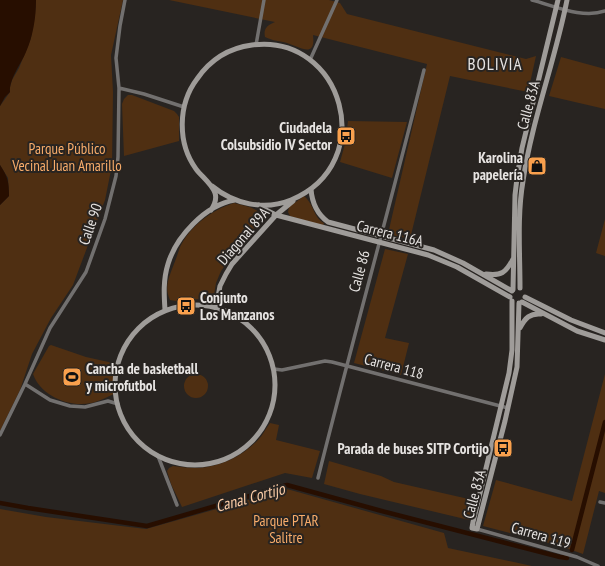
<svg xmlns="http://www.w3.org/2000/svg" width="605" height="566" font-family="'PT Sans Narrow',sans-serif">
	<style>
		.green { fill: #4f2f12 }
		.water { fill: #270e00 }
		.lines { fill: none; stroke-linecap: round; stroke-linejoin: round }
		.canal { stroke: #270e00; stroke-width: 4.5 }
		.street { stroke: #72706f; stroke-width: 3.5 }
		.secondary { stroke: #9f9c99; stroke-width: 5 }
		.labels { text-anchor: middle; dominant-baseline: central; stroke-width: 4; stroke-linejoin: round; paint-order: stroke }
		.street-label { font-size: 15px; fill: #e7e4e2; stroke: #282421 }
		.poi-label { font-size: 15px; font-weight: bold; fill: #e7e4e2; stroke: #282421; text-anchor: end }
		.park-label { font-size: 15px; fill: #f8ac6a; stroke: #282421 }
		.water-label { font-size: 16px; font-style: italic; fill: #fdcea8; stroke: #282421 }
		.quarter-label { font-size: 17px; letter-spacing: 1px; fill: #e7e4e2; stroke: #282421 }
	</style>
	<rect width="100%" height="100%" fill="#282421"/>
	<path class="green" d="M36,0H123L111,55L113,92L112,165L105,200L73,285L51,318L32,354L20,390L0,431V205L9,196L8,178L0,165V106L10,92V87L12,80L19,68L31,38L35,14Z
		M169,0H329L340,3L347,14L526,59L536,56L528,92L450,76L410,239L388,234L427,64L313,35C316,59 300,47 287,43C280,41 273,41 265,37C263,28 268,25 275,22Z
		M561,57L605,69V109L549,96Z
		M128,95H132L174,111L177,114L179,117V141L124,156L122,104L124,99Z
		M348,121L407,122L392,178L340,162L345,144Z
		M304,196C314,204 313,217 324,223L323,226L290,216L288,212L289,207Z
		M234,203C245,206 256,207 263,216L262,221L245,238L221,271L216,283L214,295L212,298L176,301L170,300C164,287 169,277 174,264C176,259 178,253 180,247C191,225 212,210 234,203Z
		M605,219V256L596,253Z
		M385,249L408,254L385,338L409,343L401,375L354,363Z
		M51,345L86,357L113,363L114,394C107,397 98,402 91,403C69,408 40,395 33,374L49,346Z
		M605,374V493L599,491L583,554L560,546L483,526L496,480L572,501Z
		M184 386a12 12 0 1 1 24 0a12 12 0 1 1-24 0Z
		M270,423L279,425L276,440L320,451L312,478L285,473L182,507L171,484L167,471L169,468L173,466C181,467 189,468 198,468C220,467 243,456 258,440C263,435 266,428 270,423Z
		M329,461L381,476L394,482L473,500L469,520L360,494L324,484Z
		M287,489L444,533L448,548L532,566H0V509L46,517L146,529Z"/>
	<path class="water" d="M0,0H36C36,18 33,36 26,52C21,64 9,79 10,92L5,97L0,106Z
		M0,165C8,177 9,182 9,196L0,205Z"/>
	<g class="lines">
		<path class="canal" d="M0,503L28,508L147,526L287,485L378,510L560,557L567,558
			M572,550L605,422"/>
		<path class="street" d="M532,0C555,6 582,19 605,11
			M256,45L264,0
			M310,60L337,0
			M119,88L144,94L184,107
			M274,369L282,370L325,361L332,362L508,408
			M25,384L50,400L70,406L85,407L108,401L118,404
			M0,435L25,384L50,328L86,272L105,219L116,176L118,157L119,88L116,58L120,26L125,0
			M158,456L177,505
			M318,478C352,342 390,206 424,70
			M600,502L605,503
			M477,529L577,557L598,566"/>
		<path class="secondary" d="M311,189C312,203 317,214 328,222L434,250L463,263L512,291
			M259,205L264,209L276,215L428,255L457,267L510,297
			M211,210C215,204 217,199 215,193C212,184 202,177 196,169C177,143 178,104 197,79C210,60 229,48 252,45C343,33 380,163 291,200C264,211 234,204 212,186
			M486,274C501,276 506,273 513,259
			M520,288C520,253 517,216 523,181C532,120 555,61 567,0
			M513,290L515,195L517,178L522,148L558,0
			M525,297L571,320L605,333
			M512,301V350L509,373L473,522L472,528L477,529L505,421L517,367L519,303
			M522,302L577,331L605,340
			M115 385a80 80 0 1 1 160 0a80 80 0 1 1-160 0Z
			M216,308L220,286L226,274L232,264L276,215L293,201
			M165,310C164,295 163,280 168,264C176,237 205,205 235,200
			M520,328C525,318 530,313 541,314"/>
	</g>
	<defs>
		<g id="bus-square" transform="scale(1)"><rect x="-9" y="-9" width="18" height="18" rx="4" fill="#f9a04d" stroke="#282421"/><path d="M-5-6H5V4H4V6H2V4H-2V6H-4V4H-5ZM-3.5-4V0h7V-4ZM-3.5 1.2v1.5H-2V1.2ZM2 1.2v1.5H3.5V1.2Z" fill="#111"/></g>
		<g id="shop-square" transform="scale(1)"><rect x="-9" y="-9" width="18" height="18" rx="4" fill="#f9a04d" stroke="#282421"/><path d="M-5-2.5h2.3a2.7 3.5 0 0 1 5.4 0H5L5.5 6h-11ZM-1.5-2.5h3a1.5 2.3 0 0 0-3 0Z" fill="#111"/></g>
		<g id="stadium-square" transform="scale(1)"><rect x="-9" y="-9" width="18" height="18" rx="4" fill="#f9a04d" stroke="#282421"/><path d="M0-5a6.5 5 0 1 0 0 10a6.5 5 0 1 0 0-10ZM-3.5-1.8h7v3.6h-7Z" fill="#111"/></g>
	</defs>
	<g fill-rule="evenodd">
		<use href="#bus-square" x="346" y="136"/>
		<use href="#shop-square" x="537" y="166"/>
		<use href="#bus-square" x="186" y="306"/>
		<use href="#stadium-square" x="72" y="377"/>
		<use href="#bus-square" x="503" y="448"/>
	</g>
	<g class="labels">
		<g class="street-label">
			<text transform="translate(528 105) rotate(-75)">Calle 83A</text>
			<text transform="translate(90 224) rotate(-71)">Calle 90</text>
			<text transform="translate(390 233) rotate(14)">Carrera 116A</text>
			<text transform="translate(243 236) rotate(-49)">Diagonal 89A</text>
			<text transform="translate(359 271) rotate(-75)">Calle 86</text>
			<text transform="translate(394 366) rotate(15)">Carrera 118</text>
			<text transform="translate(474 494) rotate(-75)">Calle 83A</text>
			<text transform="translate(541 535) rotate(16)">Carrera 119</text>
		</g>
		<g class="poi-label">
			<text x="332" y="127">Ciudadela<tspan x="332" dy="17">Colsubsidio IV Sector</tspan></text>
			<text x="523" y="157">Karolina<tspan x="523" dy="17">papelería</tspan></text>
			<text x="200" y="297" text-anchor="start">Conjunto<tspan x="200" dy="17">Los Manzanos</tspan></text>
			<text x="86" y="368" text-anchor="start">Cancha de basketball<tspan x="86" dy="17">y microfutbol</tspan></text>
			<text x="489" y="448">Parada de buses SITP Cortijo</text>
		</g>
		<g class="park-label">
			<text x="67" y="148">Parque Público<tspan x="67" dy="17">Vecinal Juan Amarillo</tspan></text>
			<text x="286" y="520">Parque PTAR<tspan x="286" dy="17">Salitre</tspan></text>
		</g>
		<g class="water-label">
			<text transform="translate(250 497) rotate(-15)">Canal Cortijo</text>
		</g>
		<g class="quarter-label">
			<text x="495" y="64">BOLIVIA</text>
		</g>
	</g>
</svg>
